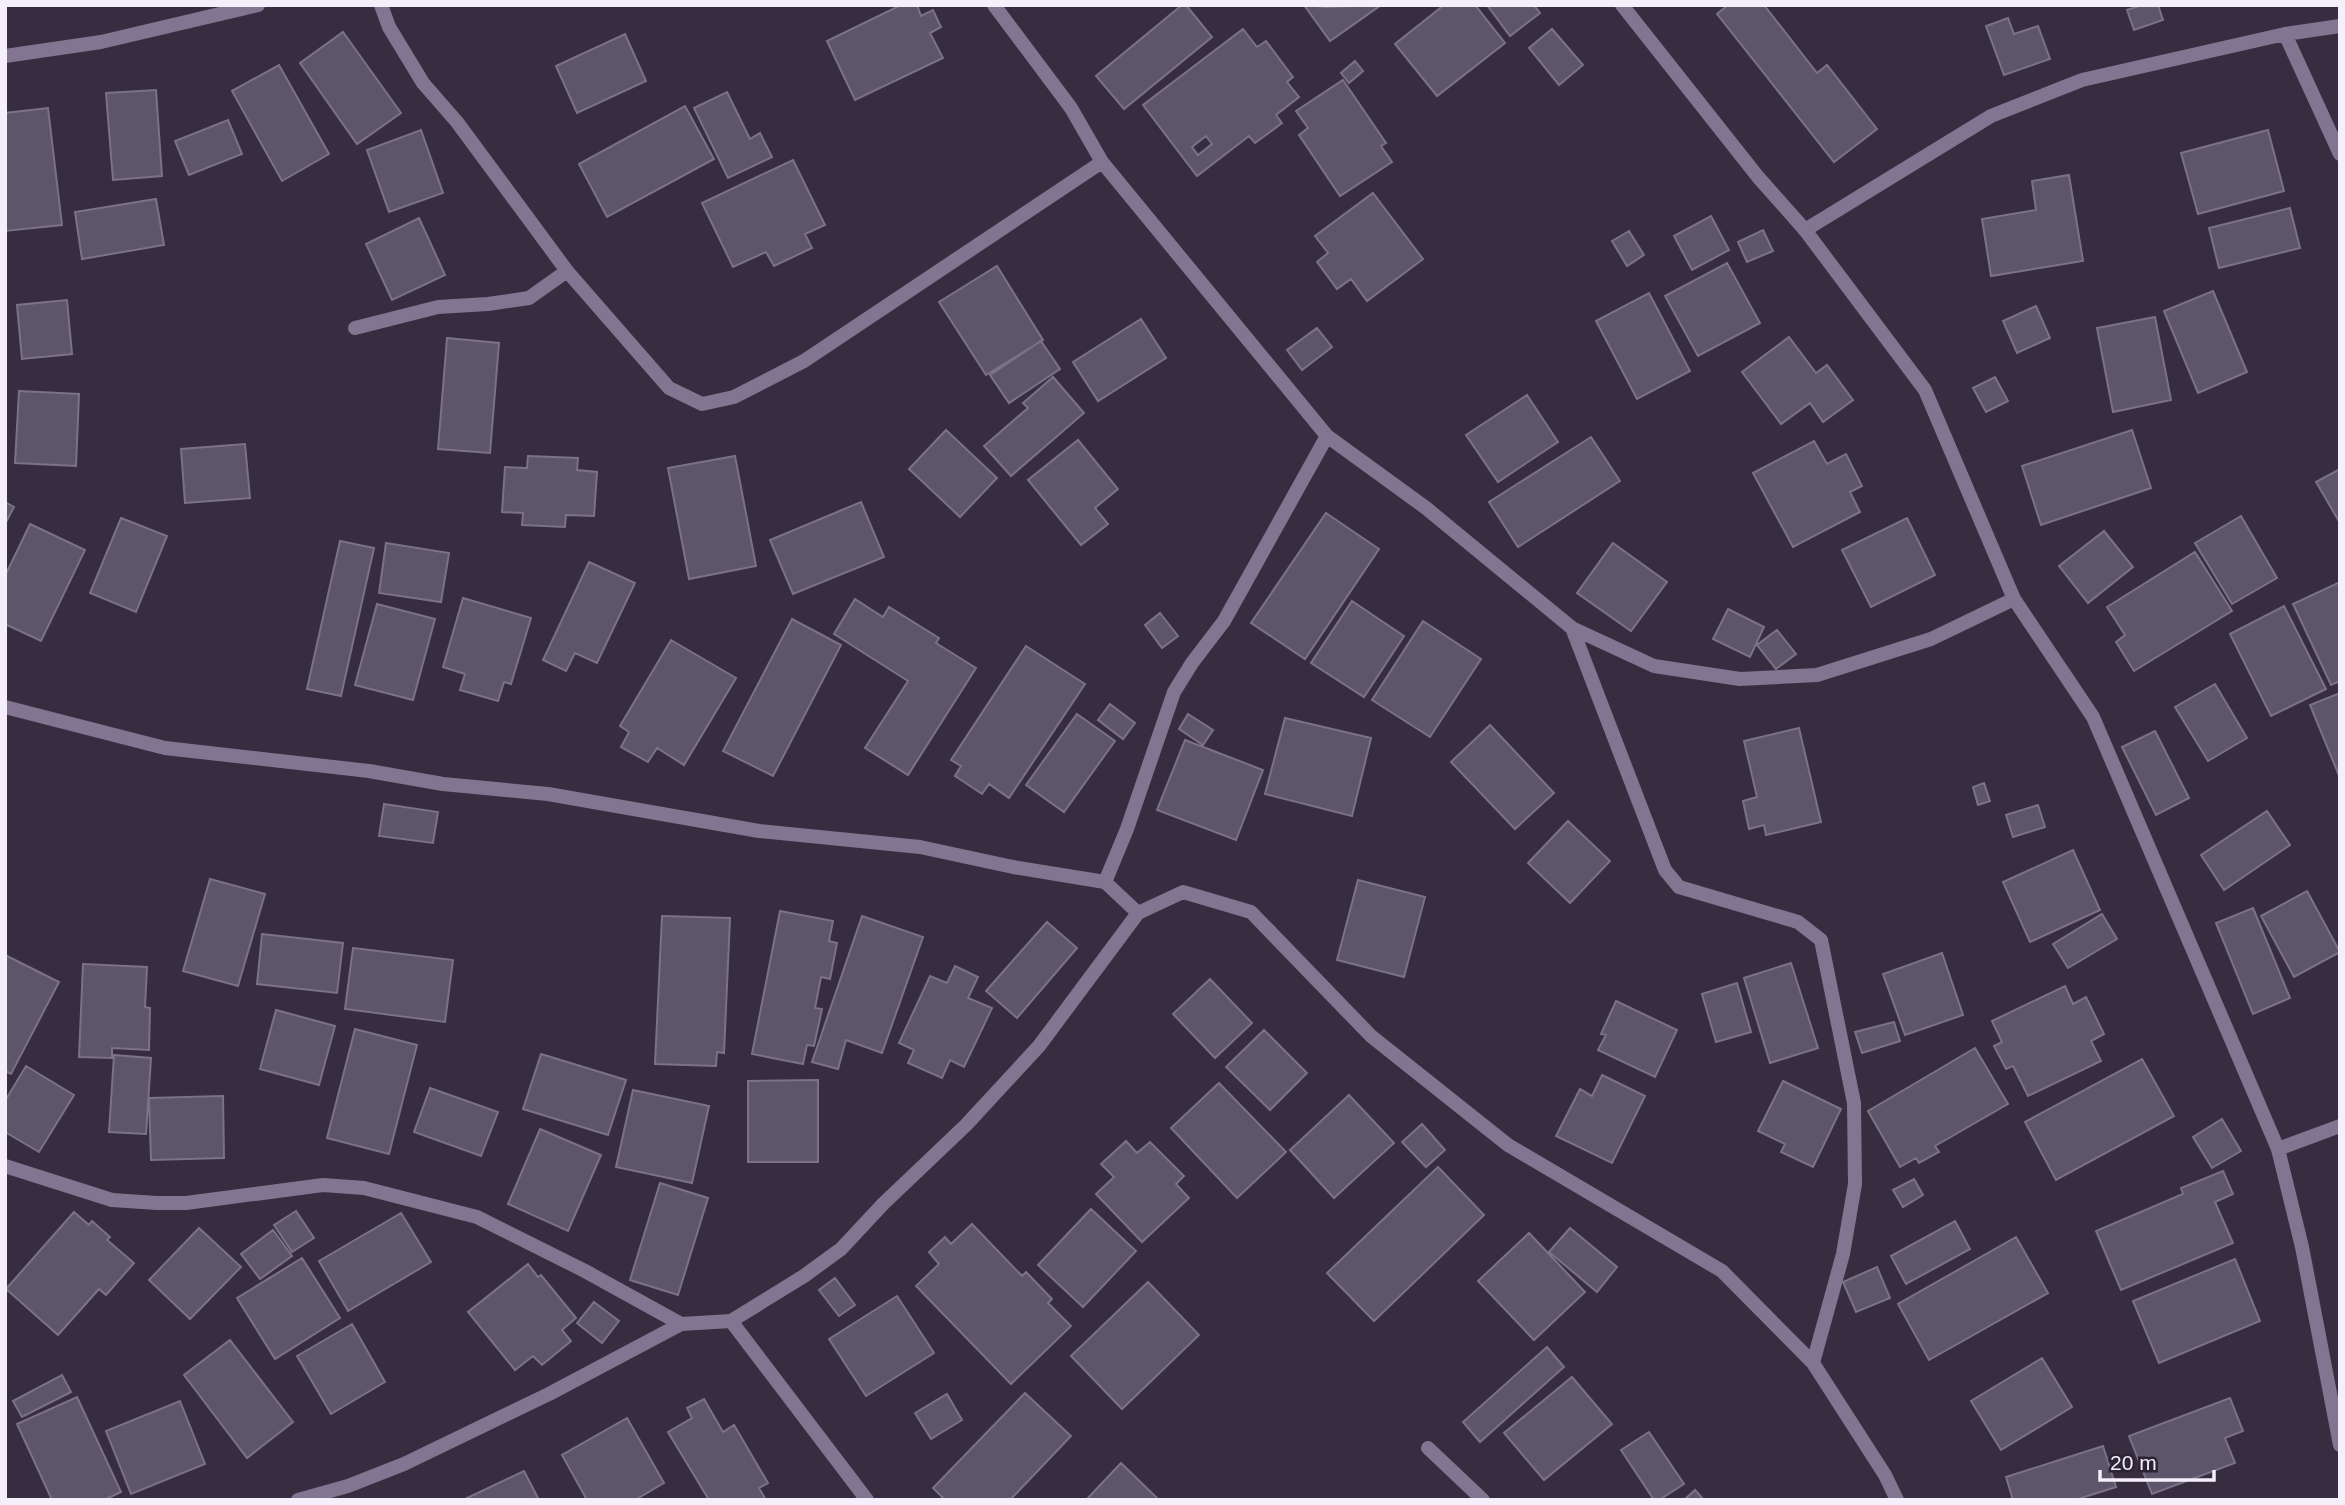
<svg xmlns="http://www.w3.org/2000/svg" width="2345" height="1505" font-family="Arial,sans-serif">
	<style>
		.building { fill: #5d5569; stroke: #7b7287; stroke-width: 2; fill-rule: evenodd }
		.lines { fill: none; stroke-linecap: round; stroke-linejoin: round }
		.minor { stroke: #827592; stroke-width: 14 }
		.tertiary { stroke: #827592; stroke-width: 14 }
	</style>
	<rect width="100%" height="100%" fill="#362d40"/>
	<path class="building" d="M901,5H917L921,16L933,10L941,27L930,33L943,58L855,100L827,41Z
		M1182,5H1186L1212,37L1124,109L1096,76Z
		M1304,5L1326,7L1381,5L1330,41Z
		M1444,5H1475L1505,43L1437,96L1395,44Z
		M1487,5H1534L1540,13L1510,36Z
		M1728,5H1764L1817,73L1827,65L1877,129L1834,162L1717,14Z
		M2142,5H2158L2163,20L2134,30L2127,10Z
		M2008,18L2014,34L2038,26L2050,59L2004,75L1986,26Z
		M1243,29L1257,47L1266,41L1293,77L1287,82L1299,97L1276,115L1282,123L1255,143L1249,136L1197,176L1143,105ZM1206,136L1212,144L1198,155L1192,147Z
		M1552,29L1583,65L1559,85L1529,48Z
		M343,32L401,113L357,144L300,63Z
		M625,34L646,81L577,113L556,66Z
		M1355,61L1363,71L1349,83L1341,73Z
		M279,65L329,154L282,181L232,91Z
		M1343,80L1386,143L1381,146L1392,162L1340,196L1299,135L1308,128L1296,111Z
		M156,90L162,176L113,180L106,93Z
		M727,92L750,139L760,133L772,157L728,178L694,108Z
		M685,106L714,159L607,217L579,164Z
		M48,108L62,225L5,231V113Z
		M228,120L242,154L189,175L175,141Z
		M421,130L443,193L389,212L367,150Z
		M2268,130L2284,191L2198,214L2181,153Z
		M793,160L825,225L805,234L812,248L774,266L766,252L733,267L702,203Z
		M2069,175L2083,261L1991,276L1982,219L2036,210L2032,181Z
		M1373,193L1423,259L1367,301L1351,279L1337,289L1317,262L1328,253L1315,236Z
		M156,199L164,245L82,259L75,212Z
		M2290,208L2300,248L2219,268L2209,228Z
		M1711,216L1729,250L1692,270L1674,236Z
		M419,218L445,275L392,300L366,244Z
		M1763,230L1773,251L1747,262L1738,242Z
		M1629,231L1644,255L1627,266L1612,241Z
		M1727,263L1760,323L1698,356L1665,296Z
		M997,266L1043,340L986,375L939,302Z
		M2213,291L2247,372L2198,393L2164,311Z
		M1649,293L1690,371L1637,399L1596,321Z
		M67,300L72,354L22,359L17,305Z
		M2036,306L2050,338L2017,353L2003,321Z
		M2155,317L2171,400L2113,412L2097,328Z
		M1141,319L1166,358L1098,401L1073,362Z
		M1317,328L1332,347L1302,370L1287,350Z
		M1789,337L1816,373L1827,365L1853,400L1823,422L1810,403L1781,424L1742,372Z
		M447,338L499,343L490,453L438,449Z
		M1041,341L1060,369L1009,403L990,375Z
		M1053,377L1084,413L1011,476L984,446L1028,408L1023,403Z
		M1995,377L2008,401L1986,412L1973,388Z
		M19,391L79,394L76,466L15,463Z
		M1527,395L1558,442L1498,482L1466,435Z
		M946,430L997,478L960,517L909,469Z
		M2132,430L2151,488L2041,525L2022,466Z
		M1591,437L1620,481L1518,547L1489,502Z
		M1078,440L1118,489L1095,508L1108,524L1081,545L1028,480Z
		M1814,441L1827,464L1846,454L1862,486L1850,492L1860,512L1793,547L1753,473Z
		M245,444L250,498L185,503L181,449Z
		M528,456L578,458L577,470L597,472L594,516L566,515L565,527L522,525L523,513L502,512L505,467L527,468Z
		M735,456L756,566L689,579L668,468Z
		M2340,469V523L2316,482Z
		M5,502L14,507L5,524Z
		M861,502L884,557L793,594L770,540Z
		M1326,513L1379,549L1305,659L1251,623Z
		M2241,516L2277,578L2232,604L2195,543Z
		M121,518L167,536L136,612L90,593Z
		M1907,518L1935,575L1871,607L1842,550Z
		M30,524L85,550L41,641L5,624V576Z
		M2104,531L2133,567L2088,603L2059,566Z
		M340,541L374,548L341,696L307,689Z
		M386,543L449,553L441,602L379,593Z
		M1613,543L1667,582L1631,631L1577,593Z
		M2195,552L2232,611L2134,671L2116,642L2125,635L2107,607Z
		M589,562L635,583L597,663L575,653L566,671L543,660Z
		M2340,582V681L2331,685L2293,604Z
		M463,598L531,618L511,684L504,682L498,701L460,690L465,674L443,667Z
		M855,599L883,617L889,607L939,638L936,643L976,668L908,775L865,748L908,681L834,634Z
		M1352,601L1404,636L1364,697L1311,663Z
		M377,604L435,619L413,700L355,685Z
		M2284,606L2326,689L2271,716L2230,634Z
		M1728,609L1764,627L1750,657L1713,639Z
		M1160,613L1178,636L1162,648L1145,625Z
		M792,619L841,645L773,776L723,751Z
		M1423,621L1481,659L1430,737L1372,700Z
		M1777,630L1796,654L1776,669L1757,645Z
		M671,640L736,678L684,765L657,748L648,762L621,747L629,732L620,726Z
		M1026,646L1085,684L1009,798L989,784L982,794L955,776L961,766L951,760Z
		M2215,684L2247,738L2208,761L2175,707Z
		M2340,693V778L2310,705Z
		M1110,704L1135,723L1123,739L1098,720Z
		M1077,714L1115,741L1064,812L1026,785Z
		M1188,714L1213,730L1203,745L1179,729Z
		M1285,718L1371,738L1352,816L1265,794Z
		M1490,725L1554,793L1515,829L1451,762Z
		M1799,728L1821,822L1766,835L1764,825L1749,829L1743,801L1757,797L1744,741Z
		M2155,731L2189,798L2156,815L2122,747Z
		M1185,740L1263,770L1236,840L1157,810Z
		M1984,783L1990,801L1978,805L1973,787Z
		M384,804L438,812L433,843L379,836Z
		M2038,805L2045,827L2013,837L2006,815Z
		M2267,811L2290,845L2224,890L2201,855Z
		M1568,821L1610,861L1570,903L1528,863Z
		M2073,850L2100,910L2030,942L2003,882Z
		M210,879L265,894L238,986L183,971Z
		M1358,880L1425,897L1404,977L1337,960Z
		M2307,891L2340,952L2294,977L2261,916Z
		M2253,908L2290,998L2253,1014L2216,923Z
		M780,911L833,921L829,941L837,943L830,979L821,977L815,1008L822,1009L814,1046L807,1045L803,1064L752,1054Z
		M2102,914L2117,939L2068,968L2053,944Z
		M662,916L730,918L724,1053L717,1052L716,1066L655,1064Z
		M862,916L923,937L882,1053L846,1040L838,1069L812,1062Z
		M1047,922L1077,948L1017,1018L986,991Z
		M262,934L343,943L337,993L257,984Z
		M353,948L453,960L445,1022L345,1009Z
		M1942,953L1963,1015L1905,1035L1883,974Z
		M5,955L59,982L11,1074L5,1071Z
		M1791,963L1818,1048L1770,1063L1744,978Z
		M83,964L147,967L145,1007L150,1008L149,1050L112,1048V1058L79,1057Z
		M955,966L978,977L968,998L992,1008L964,1067L950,1060L942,1078L908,1063L914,1050L899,1043L930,976L947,983Z
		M1210,979L1252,1023L1215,1058L1173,1014Z
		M1737,983L1751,1032L1716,1042L1702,994Z
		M2065,986L2073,1004L2086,997L2104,1034L2091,1041L2101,1061L2028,1096L2013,1066L2006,1069L1994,1046L2002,1042L1992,1021Z
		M1616,1001L1677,1030L1655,1077L1598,1050L1606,1035L1601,1034Z
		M276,1010L335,1026L319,1085L260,1069Z
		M1894,1022L1900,1041L1862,1053L1855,1032Z
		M355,1029L417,1045L389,1154L327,1138Z
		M1264,1030L1307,1073L1270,1110L1226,1067Z
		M1975,1048L2008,1104L1935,1146L1939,1152L1919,1163L1916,1158L1900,1167L1868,1111Z
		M541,1054L626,1080L608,1135L523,1109Z
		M114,1055L151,1058L146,1134L109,1132Z
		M2142,1059L2174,1116L2056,1180L2025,1122Z
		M26,1066L74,1095L39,1152L5,1132V1101Z
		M1602,1075L1645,1096L1612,1163L1556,1136L1580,1089L1592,1096Z
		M818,1080V1162H748V1081Z
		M1783,1081L1841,1109L1813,1167L1781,1152L1785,1144L1758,1131Z
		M1219,1083L1286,1152L1237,1198L1171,1128Z
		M430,1088L498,1112L481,1156L414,1132Z
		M633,1090L709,1106L692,1183L616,1167Z
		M1349,1095L1394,1143L1334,1198L1290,1150Z
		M223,1096L224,1158L151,1160L149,1098Z
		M2222,1119L2241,1151L2212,1168L2193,1137Z
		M1422,1124L1445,1150L1426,1167L1402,1142Z
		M540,1129L601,1155L568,1231L508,1204Z
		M1126,1141L1137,1153L1150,1142L1184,1176L1176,1184L1189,1198L1142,1242L1096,1194L1114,1177L1101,1164Z
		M1438,1167L1484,1215L1374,1321L1327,1273Z
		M2223,1171L2233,1194L2215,1202L2233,1243L2121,1290L2096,1231L2183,1194L2181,1188Z
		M1914,1179L1923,1195L1903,1207L1893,1190Z
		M660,1183L708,1198L678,1295L630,1280Z
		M1091,1209L1136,1251L1083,1307L1038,1265Z
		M296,1211L314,1238L292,1252L274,1225Z
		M74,1212L89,1225L92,1221L110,1237L107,1240L134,1263L106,1295L99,1289L58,1335L6,1289Z
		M401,1213L431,1262L348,1311L319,1261Z
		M1955,1221L1970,1249L1906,1284L1891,1256Z
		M972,1224L1022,1276L1026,1272L1052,1299L1048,1303L1071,1326L1011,1384L916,1286L939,1264L929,1252L945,1237L951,1244Z
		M199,1228L241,1267L190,1319L149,1280Z
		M1570,1228L1617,1267L1597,1292L1549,1252Z
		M273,1230L292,1256L260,1279L241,1254Z
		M1529,1233L1585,1292L1534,1340L1478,1281Z
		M2016,1237L2048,1293L1929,1360L1898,1304Z
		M302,1258L340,1318L275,1359L237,1298Z
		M2235,1259L2260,1321L2159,1363L2133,1301Z
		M528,1264L538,1277L541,1275L576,1318L562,1330L571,1341L542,1365L533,1356L515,1370L468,1312Z
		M1877,1267L1890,1298L1856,1312L1843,1282Z
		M835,1278L855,1305L839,1316L819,1290Z
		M1148,1282L1199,1335L1122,1409L1071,1356Z
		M897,1296L934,1353L866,1396L829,1339Z
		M594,1302L619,1321L602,1343L577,1323Z
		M352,1324L385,1382L331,1414L297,1356Z
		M230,1340L293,1422L247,1458L184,1375Z
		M1547,1347L1564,1367L1480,1442L1463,1422Z
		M2042,1358L2072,1407L2001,1450L1971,1401Z
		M62,1375L71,1392L22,1417L13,1401Z
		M1572,1377L1612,1424L1544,1480L1504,1433Z
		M1025,1393L1071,1436L1010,1500H945L933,1488Z
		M947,1394L962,1420L931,1439L915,1413Z
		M77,1397L121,1492L104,1500H52L17,1424Z
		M2230,1398L2243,1431L2225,1438L2235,1463L2152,1494L2129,1436Z
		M704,1399L723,1432L734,1425L768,1483L759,1488L766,1500H709L668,1432L692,1418L687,1408Z
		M180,1401L205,1464L131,1494L106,1431Z
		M627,1418L664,1483L635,1500H587L562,1455Z
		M1649,1432L1684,1484L1659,1500H1654L1621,1450Z
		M2103,1446L2116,1487L2075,1500H2013L2006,1477Z
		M1121,1463L1159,1500H1086Z
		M524,1471L539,1500L465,1499Z
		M1695,1490L1704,1500H1684Z"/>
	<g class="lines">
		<path class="minor" d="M381,5L389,27L423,83L457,122L567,271L669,388L702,404L734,397L804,361L1102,162
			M994,5L1071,108L1102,162L1327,436L1426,508L1572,628L1654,666L1740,679L1817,675L1931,639L2014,599
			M2285,34L2340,154
			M5,56L101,42L258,5
			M1805,230L1991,116L2082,80L2285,34L2340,26
			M355,328L438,307L488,304L529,298L567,271
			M1572,628L1665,870L1679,887L1798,922L1821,940L1854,1103L1855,1184L1843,1254L1813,1363
			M5,707L165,748L369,771L443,784L548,794L759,831L920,847L1013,867L1105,882
			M1138,913L1105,882L1127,829L1174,692L1192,663L1224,621L1327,436
			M2278,1149L2340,1126
			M5,1166L112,1200L157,1203H186L323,1185L364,1188L477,1217L585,1271L681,1324
			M731,1321L867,1500
			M1428,1448L1483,1500
			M298,1500L348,1486L404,1464L549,1394L681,1324L731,1321L804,1276L841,1249L883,1204L966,1125L1039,1046L1138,913L1183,892L1251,912L1371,1036L1508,1145L1722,1271L1813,1363L1885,1475L1897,1500"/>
		<path class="tertiary" d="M1622,5L1758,177L1805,230L1925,390L2014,599L2093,717L2278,1149L2302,1247L2340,1445"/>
	</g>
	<rect width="2345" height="1505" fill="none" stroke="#f4effb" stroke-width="14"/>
	<path d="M2100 1470v10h114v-10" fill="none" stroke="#f4effb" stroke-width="3.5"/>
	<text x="2110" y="1470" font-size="21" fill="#f4effb" stroke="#2c2435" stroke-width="5" paint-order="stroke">20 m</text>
</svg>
